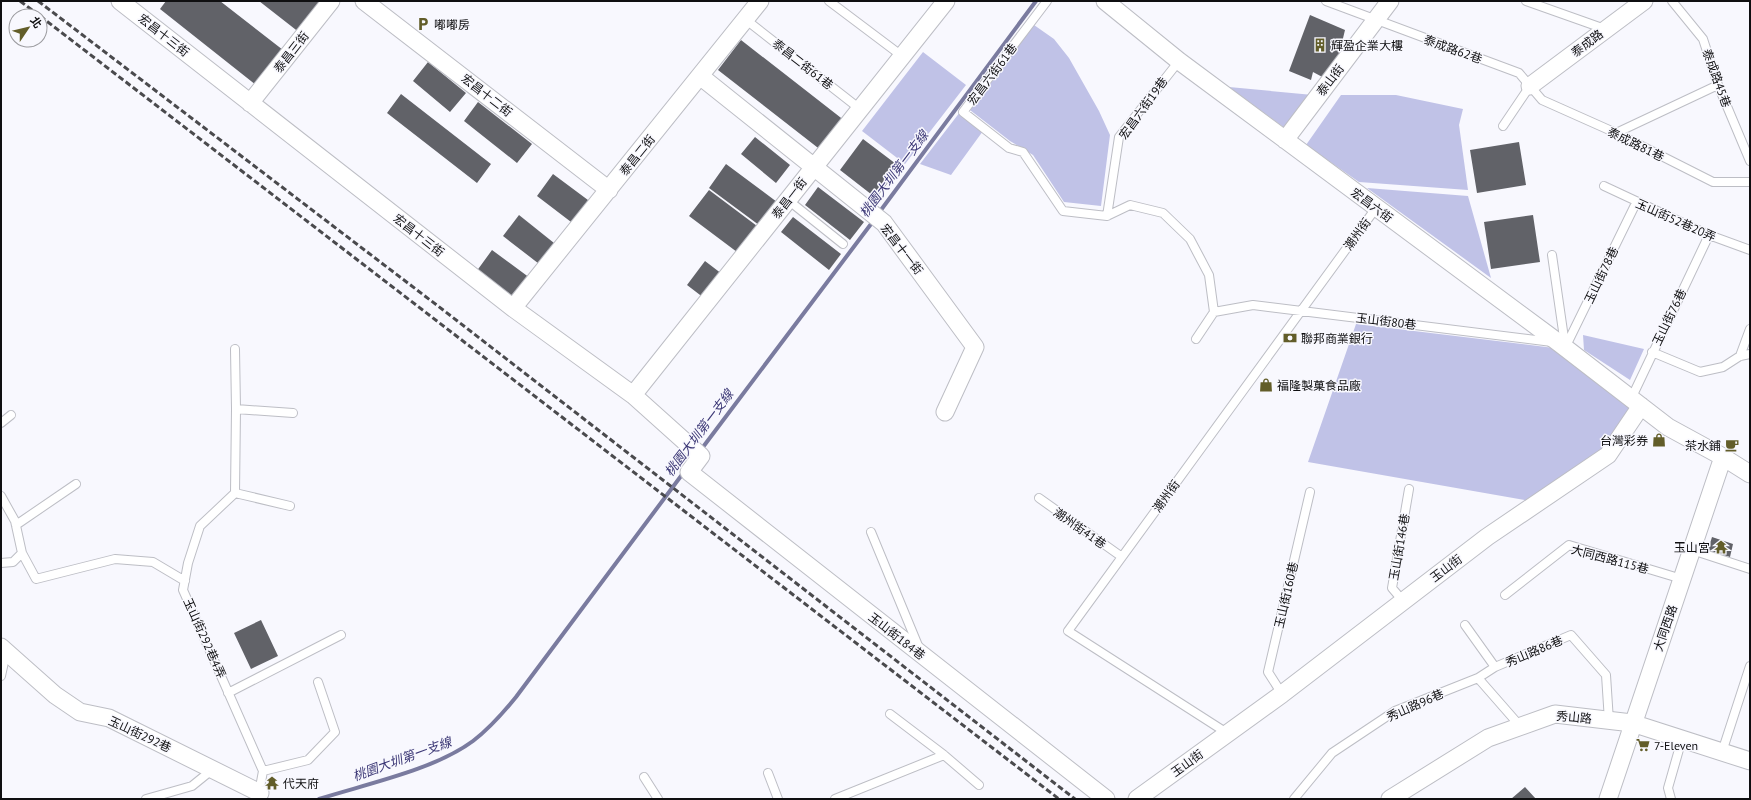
<svg xmlns="http://www.w3.org/2000/svg" width="1751" height="800" font-family="'PT Sans','Noto Sans TC',sans-serif">
	<style>
		.green { fill: #c0c2e7 }
		.lines { fill: none; stroke-linecap: round; stroke-linejoin: round }
		.stream { stroke: #7a7b9f; stroke-width: 4 }
		.building { fill: #616268 }
		.service-casing { stroke: #bdbec5; stroke-width: 10 }
		.minor-casing { stroke: #bdbec5; stroke-width: 19 }
		.service { stroke: #fff; stroke-width: 8 }
		.minor { stroke: #fff; stroke-width: 17 }
		.rail { stroke: #4a4a4d; stroke-width: 3; stroke-dasharray: 6 3; stroke-linecap: butt }
		.labels { text-anchor: middle; dominant-baseline: central; stroke-width: 3; stroke-linejoin: round; paint-order: stroke }
		.poi-label { font-size: 12px; fill: #0f0f11; stroke: #f8f8fe; text-anchor: start }
		.street-label { font-size: 12px; fill: #0f0f11; stroke: #f8f8fe }
		.water-label { font-size: 13px; font-style: italic; fill: #3c3876; stroke: #f8f8fe }
	</style>
	<rect width="100%" height="100%" fill="#f8f8fe"/>
	<path class="green" d="M1034,25L1054,39L1069,58L1099,111L1110,135L1101,206L1064,202L1033,155L1010,141L970,110Z
		M923,52L966,85L905,164L862,131Z
		M1229,87L1313,95L1286,129Z
		M1341,95H1396L1463,109L1459,125L1468,190L1359,182L1306,145Z
		M960,112L983,131L951,175L920,164Z
		M1367,188L1468,196L1491,278Z
		M1356,324L1554,348L1632,409L1599,453L1531,501L1308,462Z
		M1583,335L1644,349L1630,380L1584,350Z"/>
	<g class="lines">
		<path class="stream" d="M878,214L1036,1
			M700,451L874,220
			M319,799C366,784 434,770 473,741C490,728 503,713 516,697L684,472"/>
	</g>
	<path class="building" d="M166,1H220L283,50L256,85L160,9Z
		M259,1H325L300,33Z
		M1310,15L1345,30L1338,59L1328,80L1313,72L1311,80L1289,71Z
		M741,40L845,121L822,151L718,70Z
		M428,62L466,93L450,112L413,81Z
		M401,94L491,164L477,183L387,113Z
		M478,102L532,144L517,163L464,121Z
		M755,137L790,165L776,183L741,154Z
		M863,139L900,167L876,198L840,170Z
		M1519,142L1526,185L1477,193L1470,150Z
		M726,164L781,205L763,228L709,188Z
		M553,174L592,203L575,225L537,196Z
		M818,187L864,222L850,240L805,205Z
		M709,190L761,229L741,255L689,216Z
		M519,215L559,247L543,267L503,236Z
		M1533,215L1540,262L1491,269L1484,222Z
		M793,217L841,254L829,270L781,232Z
		M492,250L530,278L513,300L476,272Z
		M705,261L722,274L704,298L687,285Z
		M1712,537L1733,544L1730,557L1708,550Z
		M261,620L278,656L251,669L234,633Z
		M1525,787L1536,799H1511Z"/>
	<g class="lines">
		<g class="service-casing">
			<path id="service" d="M829,1L902,56
				M1047,1L963,112L1009,148L1023,152L1063,211L1107,216
				M1326,1L1519,73L1542,100L1616,133L1713,182H1750
				M1526,1L1605,29
				M1672,1L1703,39L1718,85L1750,161
				M745,19L860,109
				M1179,61L1119,137L1107,216L1130,205L1163,213L1190,239L1209,275L1214,312L1196,339
				M1503,126L1530,86
				M1616,133L1718,85
				M1604,186L1709,235L1750,250
				M788,200L843,244
				M1552,255L1565,345
				M1214,312L1253,305L1552,342
				M1565,348L1636,203
				M235,349L236,409L235,493L200,526L188,563L183,590L263,771L259,793
				M1652,352L1700,372L1723,367L1740,356L1750,354
				M1740,356L1750,329
				M1631,399L1709,235
				M236,409L293,413
				M1,423L11,415
				M235,493L290,506
				M1,496L15,521L22,553L13,562L1,563
				M1039,498L1122,557
				M16,525L76,484
				M871,532L919,648
				M1692,550L1750,569
				M22,553L36,579L115,559L153,562L185,581
				M1505,595L1569,545L1682,579
				M1403,601L1392,588L1409,489
				M1465,625L1495,667
				M1,676L6,653
				M1478,678L1495,667L1571,635L1606,675L1609,721
				M228,693L341,635
				M1282,694L1268,672L1310,492
				M890,714L944,755L979,785
				M1227,733L1068,631L1376,208
				M1722,752L1750,666
				M263,771L308,760L335,732L318,682
				M768,773L778,799
				M644,777L658,799
				M146,799L192,786L213,769
				M835,799L944,755
				M1294,799L1332,753L1395,711L1478,678L1520,726
				M1671,799L1668,788L1682,739"/>
		</g>
		<g class="minor-casing">
			<path id="minor" d="M120,1L513,308L633,395L701,456L689,472L1106,799
				M364,1L609,190
				M1105,1L1179,61L1559,343L1668,427L1723,457L1750,474
				M700,76L884,223L975,347L945,412
				M1530,86L1644,1
				M250,103L331,1
				M1285,140L1390,1
				M513,308L760,1
				M633,395L946,1
				M1,647L55,695L80,712L109,718L260,793
				M1137,799L1282,694L1487,537L1608,455L1641,406
				M1390,799L1488,738L1555,714L1632,723L1750,761
				M1608,799L1723,457"/>
		</g>
		<use href="#service" class="service"/>
		<use href="#minor" class="minor"/>
		<path class="rail" d="M20,1L40,16
			M38,1L438,306L1075,799
			M40,16L1059,799"/>
	</g>
	<defs>
		<g id="parking-bare" transform="scale(1.08)"><path d="M-3.5-5.5H1a3.5 3.5 0 0 1 0 7H-1V5.5H-3.5ZM-1-3.4V-.6H.8a1.4 1.4 0 0 0 0-2.8Z" fill="#625d29" stroke="#f8f8fe" stroke-width="2.5" paint-order="stroke"/></g>
		<g id="building-bare" transform="scale(1.08)"><path d="M-4-6H4V6H1V3H-1V6H-4ZM-2.5-4.3h1.7v1.8h-1.7ZM.8-4.3h1.7v1.8H.8ZM-2.5-1h1.7V.8h-1.7ZM.8-1h1.7V.8H.8Z" fill="#625d29" stroke="#f8f8fe" stroke-width="2.5" paint-order="stroke"/></g>
		<g id="bank-bare" transform="scale(1.08)"><path d="M-6-4H6V4H-6ZM0-2.3a2.3 2.3 0 1 0 0 4.6a2.3 2.3 0 1 0 0-4.6Z" fill="#625d29" stroke="#f8f8fe" stroke-width="2.5" paint-order="stroke"/></g>
		<g id="shop-bare" transform="scale(1.08)"><path d="M-5-2.5h2.3a2.7 3.5 0 0 1 5.4 0H5L5.5 6h-11ZM-1.5-2.5h3a1.5 2.3 0 0 0-3 0Z" fill="#625d29" stroke="#f8f8fe" stroke-width="2.5" paint-order="stroke"/></g>
		<g id="cafe-bare" transform="scale(1.08)"><path d="M-5.5-4.5H6V0H3Q3 3.5 0 3.5H-2.5Q-5.5 3.5-5.5 0ZM3-3.2v2h1.7v-2ZM-6 4.5H4V6H-6Z" fill="#625d29" stroke="#f8f8fe" stroke-width="2.5" paint-order="stroke"/></g>
		<g id="temple-bare" transform="scale(1.08)"><path d="M0-6L5-2H3V0L6.5 2.5H4V6H1.5V3h-3V6H-4V2.5H-6.5L-3 0V-2H-5Z" fill="#625d29" stroke="#f8f8fe" stroke-width="2.5" paint-order="stroke"/></g>
		<g id="supermarket-bare" transform="scale(1.08)"><path d="M-6-5.5h2.5l.6 2H6L4.5 2H-2.5L-4.4-4H-6ZM-1.5 3.2a1.3 1.3 0 1 0 .1 0ZM3 3.2a1.3 1.3 0 1 0 .1 0Z" fill="#625d29" stroke="#f8f8fe" stroke-width="2.5" paint-order="stroke"/></g>
	</defs>
	<g fill-rule="evenodd">
		<use href="#parking-bare" x="423" y="24"/>
		<use href="#building-bare" x="1320" y="45"/>
		<use href="#bank-bare" x="1290" y="338"/>
		<use href="#shop-bare" x="1266" y="385"/>
		<use href="#shop-bare" x="1659" y="440"/>
		<use href="#cafe-bare" x="1732" y="445"/>
		<use href="#temple-bare" x="1721" y="547"/>
		<use href="#supermarket-bare" x="1643" y="745"/>
		<use href="#temple-bare" x="272" y="783"/>
	</g>
	<g class="labels">
		<g class="poi-label">
			<text x="434" y="24">嘟嘟房</text>
			<text x="1331" y="45">輝盈企業大樓</text>
			<text x="1301" y="338">聯邦商業銀行</text>
			<text x="1277" y="385">福隆製菓食品廠</text>
			<text x="1648" y="440" text-anchor="end">台灣彩券</text>
			<text x="1721" y="445" text-anchor="end">茶水鋪</text>
			<text x="1710" y="547" text-anchor="end">玉山宮</text>
			<text x="1654" y="745">7-Eleven</text>
			<text x="283" y="783">代天府</text>
		</g>
		<g class="street-label">
			<text transform="translate(164 35) rotate(38)">宏昌十三街</text>
			<text transform="translate(1587 43) rotate(-37)">泰成路</text>
			<text transform="translate(1453 49) rotate(20)">泰成路62巷</text>
			<text transform="translate(291 52) rotate(-52)">泰昌三街</text>
			<text transform="translate(803 64) rotate(38)">泰昌二街61巷</text>
			<text transform="translate(992 74) rotate(-53)">宏昌六街61巷</text>
			<text transform="translate(1717 78) rotate(70)">泰成路45巷</text>
			<text transform="translate(1330 80) rotate(-53)">泰山街</text>
			<text transform="translate(487 95) rotate(38)">宏昌十二街</text>
			<text transform="translate(1143 108) rotate(-54)">宏昌六街19巷</text>
			<text transform="translate(1636 144) rotate(26)">泰成路81巷</text>
			<text transform="translate(637 155) rotate(-51)">泰昌二街</text>
			<text transform="translate(789 198) rotate(-52)">泰昌一街</text>
			<text transform="translate(1372 205) rotate(37)">宏昌六街</text>
			<text transform="translate(1676 220) rotate(24)">玉山街52巷20弄</text>
			<text transform="translate(1357 234) rotate(-54)">潮州街</text>
			<text transform="translate(419 235) rotate(38)">宏昌十三街</text>
			<text transform="translate(902 249) rotate(52)">宏昌十一街</text>
			<text transform="translate(1601 275) rotate(-64)">玉山街78巷</text>
			<text transform="translate(1669 317) rotate(-64)">玉山街76巷</text>
			<text transform="translate(1386 321) rotate(7)">玉山街80巷</text>
			<text transform="translate(1166 496) rotate(-54)">潮州街</text>
			<text transform="translate(1080 528) rotate(35)">潮州街41巷</text>
			<text transform="translate(1399 547) rotate(-80)">玉山街146巷</text>
			<text transform="translate(1610 559) rotate(15)">大同西路115巷</text>
			<text transform="translate(1446 568) rotate(-37)">玉山街</text>
			<text transform="translate(1286 595) rotate(-77)">玉山街160巷</text>
			<text transform="translate(1665 628) rotate(-71)">大同西路</text>
			<text transform="translate(897 636) rotate(38)">玉山街184巷</text>
			<text transform="translate(205 638) rotate(66)">玉山街292巷4弄</text>
			<text transform="translate(1534 651) rotate(-23)">秀山路86巷</text>
			<text transform="translate(1415 705) rotate(-24)">秀山路96巷</text>
			<text transform="translate(1574 717) rotate(5)">秀山路</text>
			<text transform="translate(140 734) rotate(25)">玉山街292巷</text>
			<text transform="translate(1187 763) rotate(-36)">玉山街</text>
		</g>
		<g class="water-label">
			<text transform="translate(894 174) rotate(-53)">桃園大圳第一支線</text>
			<text transform="translate(699 433) rotate(-53)">桃園大圳第一支線</text>
			<text transform="translate(402 759) rotate(-20)">桃園大圳第一支線</text>
		</g>
	</g>
	<rect width="1751" height="800" fill="none" stroke="#0f0f11" stroke-width="4"/>
	<g transform="translate(28 28) rotate(55)"><circle r="19" fill="#f8f8fe" stroke="#9b9b9f"/>
	<path d="M0-3L7 15L0 10L-7 15Z" fill="#625d29"/>
	<text y="-6" font-size="11" font-weight="bold" text-anchor="middle" fill="#0f0f11">北</text>
	</g>
</svg>
